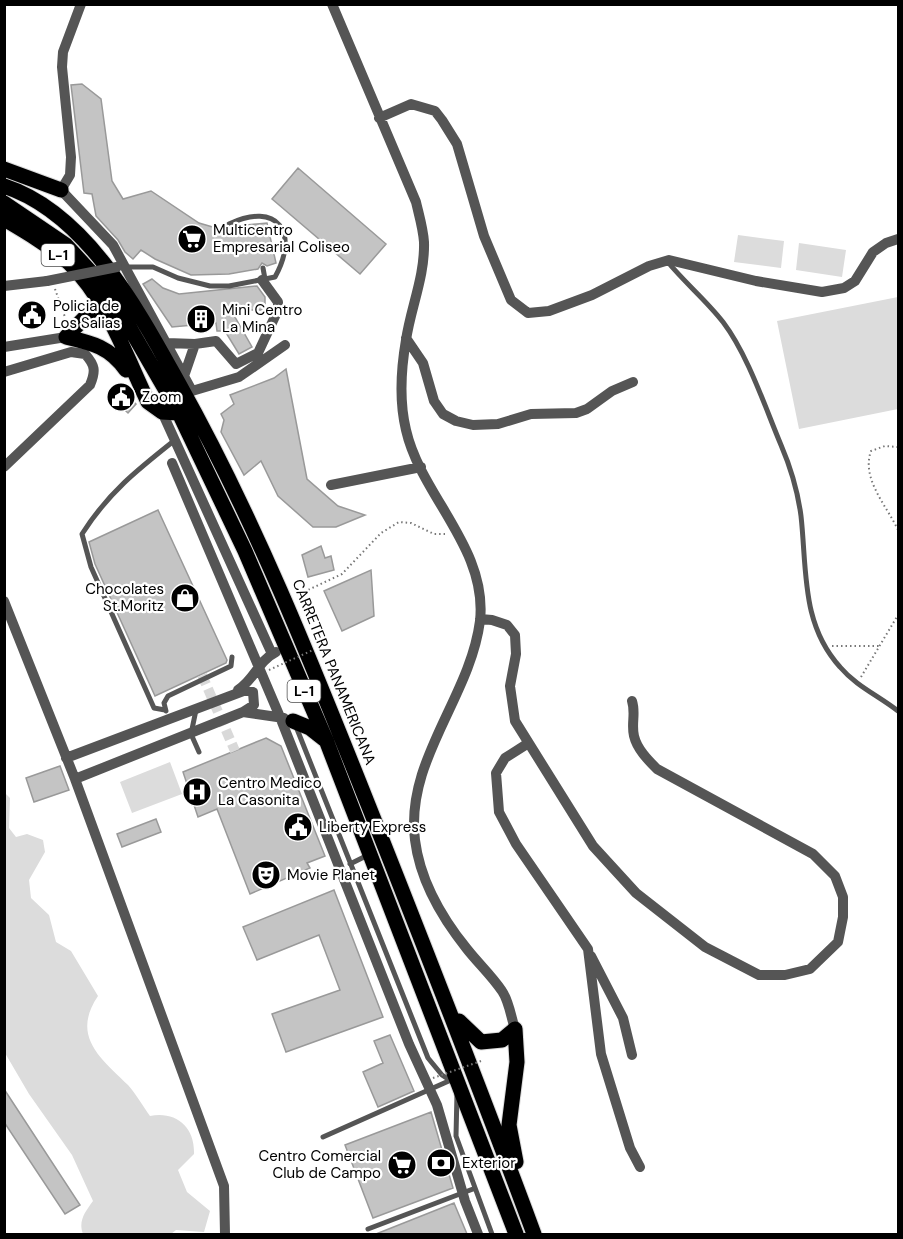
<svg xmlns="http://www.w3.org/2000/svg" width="903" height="1239" font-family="'DM Sans',sans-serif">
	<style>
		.green { fill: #dcdcdc }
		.building { fill: #c4c4c4; stroke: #999; stroke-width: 1.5 }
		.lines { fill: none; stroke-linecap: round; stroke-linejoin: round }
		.street-tunnel { stroke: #d9d9d9; stroke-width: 10; stroke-dasharray: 10 5; stroke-linecap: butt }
		.primary-casing { stroke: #dbdbdb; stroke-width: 17 }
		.path { stroke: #777; stroke-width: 2; stroke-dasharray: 1.5 3; stroke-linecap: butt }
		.lane { stroke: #555; stroke-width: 5 }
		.street { stroke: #555; stroke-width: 10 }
		.primary { stroke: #000; stroke-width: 15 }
		.path-bridge { stroke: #777; stroke-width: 2; stroke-dasharray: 1.5 3; stroke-linecap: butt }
		.street-bridge { stroke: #555; stroke-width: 10 }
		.labels { text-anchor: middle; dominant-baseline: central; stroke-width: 4.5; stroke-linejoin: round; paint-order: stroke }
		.shield { fill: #fff; stroke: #4c4c4c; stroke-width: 1.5 }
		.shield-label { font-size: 14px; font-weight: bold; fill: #000 }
		.poi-label { font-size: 15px; fill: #000; stroke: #fff; text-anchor: start }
		.street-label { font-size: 15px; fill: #000; stroke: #fff }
	</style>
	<rect width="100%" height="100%" fill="#fff"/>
	<path class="green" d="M738,235L784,241L781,268L734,262Z
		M799,243L846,250L842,277L796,270Z
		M898,297V409L799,429L777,321Z
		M170,762L182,794L132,813L120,782Z
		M5,793L10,798L9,828L16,837L27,834L43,840L45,852L29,880L31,898L49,915L56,942L71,951L98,996C71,1036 100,1058 128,1085C136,1094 143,1106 150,1116C176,1111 195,1127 194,1154L178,1170L187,1192L210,1211L204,1232L176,1230L171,1234H83C78,1221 85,1212 93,1201L72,1155L29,1094L5,1053Z"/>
	<path class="building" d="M82,84L101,99L112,181L123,199L151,191L199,223L216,228L267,223L276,263L267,266L262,263L258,269L229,274L191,275L155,259L141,250L133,259L125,252L118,240L96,216L92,194L84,193L71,85Z
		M298,168L386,244L360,274L272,199Z
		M152,279L163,288L179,294L257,286L265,297V310H231L252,347L239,354L225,331H217L216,323L172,327L143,284Z
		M286,369L307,479L338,506L365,515L336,527H313L278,496L261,461L244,475L221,432L224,420L221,414L234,404L230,395L274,378Z
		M122,391L136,404L128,413L114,400Z
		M158,510L227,660L226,663L155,696L95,564L89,542Z
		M321,546L325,558L331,556L334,570L308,577L302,555Z
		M371,570L374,616L342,631L324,591Z
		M266,738L281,746L325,856L307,863L310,868L250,894L217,809L198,817L183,772Z
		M60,766L69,790L34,802L26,778Z
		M156,819L161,832L122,847L117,834Z
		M334,890L383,1017L286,1052L272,1014L340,990L319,935L257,960L243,927Z
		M390,1035L414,1091L378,1107L363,1072L383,1063L374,1041Z
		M4,1089L80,1205L65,1214L4,1122Z
		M431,1112L453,1188L373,1218L345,1145Z
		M454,1203L467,1234H376Z"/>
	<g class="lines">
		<path class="street-tunnel" d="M202,675L235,751"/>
		<g class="primary-casing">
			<path id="primary" d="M4,169L61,190
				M4,186C87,213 139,312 179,384C259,527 318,679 379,832C432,966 484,1099 534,1234
				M4,203L66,245L109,292L179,413L245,551L326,740L516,1234
				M4,219C26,232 50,246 69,263C107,300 126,356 148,402L162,412L179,413
				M66,337C92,343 110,347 126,370
				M66,337L99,303
				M293,721L310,728L324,739
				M459,1021L481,1042L502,1040L515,1029
				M515,1029L517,1062L509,1125L516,1162"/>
		</g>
		<path class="path" d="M55,289L66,320
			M898,447L885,446L871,451C861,479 887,506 898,530
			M305,606V592L308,590L342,574L381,533L399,522L411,523L434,534H445
			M832,646H880
			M861,677L898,615"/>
		<path class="lane" d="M667,261C684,282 706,300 723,322C748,355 765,407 781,445C790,466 798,493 801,516C807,570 801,624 840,667C856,686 879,696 898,711
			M127,267H153L178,278L210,286H229L275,277C300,232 277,201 229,224
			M263,268L265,279
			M165,710L154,708L91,567L82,534C108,493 137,470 175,440
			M196,710L191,734L199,752
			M166,711L164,703L168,696L231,666L232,657
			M295,724L428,1058L442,1075L454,1083
			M350,864L368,855
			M457,1093L456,1136L492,1234
			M323,1137L451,1080
			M368,1229L473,1189"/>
		<path class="street" d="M81,4L63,52L62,67L71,157L70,175L61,190L113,245L192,391L239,377L285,345
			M332,4L416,202C419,215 423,228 424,242C425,276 411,307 406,340C401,369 399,401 406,430C421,496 488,548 480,621C470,698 405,760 415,840C420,880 442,918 467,949C478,963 492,976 502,991C509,1001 511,1017 515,1029
			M379,118L411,104L435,111L442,120L457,144L484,236L511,300L528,313L549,311L592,295L649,266L669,260L756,281L822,292L844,288L855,281L873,252L886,243L898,239
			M4,286L47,281
			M406,338L423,363L434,401L443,414L456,421L473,425L498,424L531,414L576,413L587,409L612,391L633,382
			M167,343L195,344
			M4,347L66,337
			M4,372L71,352L85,354C95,365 96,371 90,385L4,467
			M184,376L195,344L216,341L236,364L258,353L278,310V302L262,280
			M162,412L272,654
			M172,463L280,717L409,1044L437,1105L465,1201L478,1234
			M331,485L421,467
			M4,601L75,779L224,1186L225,1234
			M480,619L492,620L507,625L515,635L516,654L510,686L515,721L593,846L636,893L705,947L759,975H785L810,969L838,942L843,917V897L835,876L813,854L657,769C648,760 637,749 634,736C631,724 636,713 632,701
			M238,690C255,679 258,661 276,652
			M243,712L284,718
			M527,744L505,758L496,773L499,812L516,844L588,949L601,1054L630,1148L640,1167
			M66,758L246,690L253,692L254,705L243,712L75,779
			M591,956L623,1018L632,1055"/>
		<use href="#primary" class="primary"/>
		<path class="path-bridge" d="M269,670L313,650
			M433,1078L481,1061"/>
		<path class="street-bridge" d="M47,281L117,267"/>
	</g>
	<defs>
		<g id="supermarket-disc" transform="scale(1.5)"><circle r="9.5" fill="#000" stroke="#fff"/><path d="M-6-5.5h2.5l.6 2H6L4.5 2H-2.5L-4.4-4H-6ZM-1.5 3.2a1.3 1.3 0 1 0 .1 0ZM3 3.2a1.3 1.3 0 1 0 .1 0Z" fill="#fff"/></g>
		<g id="civic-disc" transform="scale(1.5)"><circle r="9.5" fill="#000" stroke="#fff"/><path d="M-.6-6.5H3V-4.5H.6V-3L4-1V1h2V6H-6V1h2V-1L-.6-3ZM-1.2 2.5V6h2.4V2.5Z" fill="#fff"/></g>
		<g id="building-disc" transform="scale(1.5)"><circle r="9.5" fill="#000" stroke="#fff"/><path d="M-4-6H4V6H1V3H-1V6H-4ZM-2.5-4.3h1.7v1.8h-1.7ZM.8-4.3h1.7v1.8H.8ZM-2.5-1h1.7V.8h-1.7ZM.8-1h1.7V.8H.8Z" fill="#fff"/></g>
		<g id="shop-disc" transform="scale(1.5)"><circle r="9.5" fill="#000" stroke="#fff"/><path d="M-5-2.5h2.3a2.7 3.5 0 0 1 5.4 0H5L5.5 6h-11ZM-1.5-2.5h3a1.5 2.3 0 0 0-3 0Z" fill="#fff"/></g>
		<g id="hospital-disc" transform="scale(1.5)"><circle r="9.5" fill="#000" stroke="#fff"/><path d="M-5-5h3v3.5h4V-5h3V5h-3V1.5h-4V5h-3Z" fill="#fff"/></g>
		<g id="theatre-disc" transform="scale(1.5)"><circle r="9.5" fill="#000" stroke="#fff"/><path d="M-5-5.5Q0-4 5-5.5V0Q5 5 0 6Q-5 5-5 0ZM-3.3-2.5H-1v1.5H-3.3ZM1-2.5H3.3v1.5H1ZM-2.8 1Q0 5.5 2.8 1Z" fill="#fff"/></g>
		<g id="bank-disc" transform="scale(1.5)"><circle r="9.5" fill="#000" stroke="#fff"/><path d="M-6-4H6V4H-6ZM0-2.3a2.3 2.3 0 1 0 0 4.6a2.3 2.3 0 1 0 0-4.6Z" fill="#fff"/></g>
	</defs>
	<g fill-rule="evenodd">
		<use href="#supermarket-disc" x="192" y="239"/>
		<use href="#civic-disc" x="32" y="315"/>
		<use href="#building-disc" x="201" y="319"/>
		<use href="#civic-disc" x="121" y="397"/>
		<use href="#shop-disc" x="185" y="598"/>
		<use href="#hospital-disc" x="197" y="792"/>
		<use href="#civic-disc" x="298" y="827"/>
		<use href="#theatre-disc" x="266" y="875"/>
		<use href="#bank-disc" x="441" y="1163"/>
		<use href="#supermarket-disc" x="402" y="1165"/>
	</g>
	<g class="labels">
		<g class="shield">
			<rect x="41.5" y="244" width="33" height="22" rx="4.5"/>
			<rect x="287.5" y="680" width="33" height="22" rx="4.5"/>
		</g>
		<g class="shield-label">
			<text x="58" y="255">L-1</text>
			<text x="304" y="691">L-1</text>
		</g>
		<g class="poi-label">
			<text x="213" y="230">Multicentro<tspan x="213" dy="17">Empresarial Coliseo</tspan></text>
			<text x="53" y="306">Policia de<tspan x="53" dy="17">Los Salias</tspan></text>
			<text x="222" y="310">Mini Centro<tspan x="222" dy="17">La Mina</tspan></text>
			<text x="142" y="397">Zoom</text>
			<text x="164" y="589" text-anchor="end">Chocolates<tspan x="164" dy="17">St.Moritz</tspan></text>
			<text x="218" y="783">Centro Medico<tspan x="218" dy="17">La Casonita</tspan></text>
			<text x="319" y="827">Liberty Express</text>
			<text x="287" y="875">Movie Planet</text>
			<text x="381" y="1156" text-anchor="end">Centro Comercial<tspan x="381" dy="17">Club de Campo</tspan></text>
			<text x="462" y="1163">Exterior</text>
		</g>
		<g class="street-label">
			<text transform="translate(334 672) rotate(68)">CARRETERA PANAMERICANA</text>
		</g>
	</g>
	<rect width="903" height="1239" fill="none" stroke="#000000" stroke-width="12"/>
</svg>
